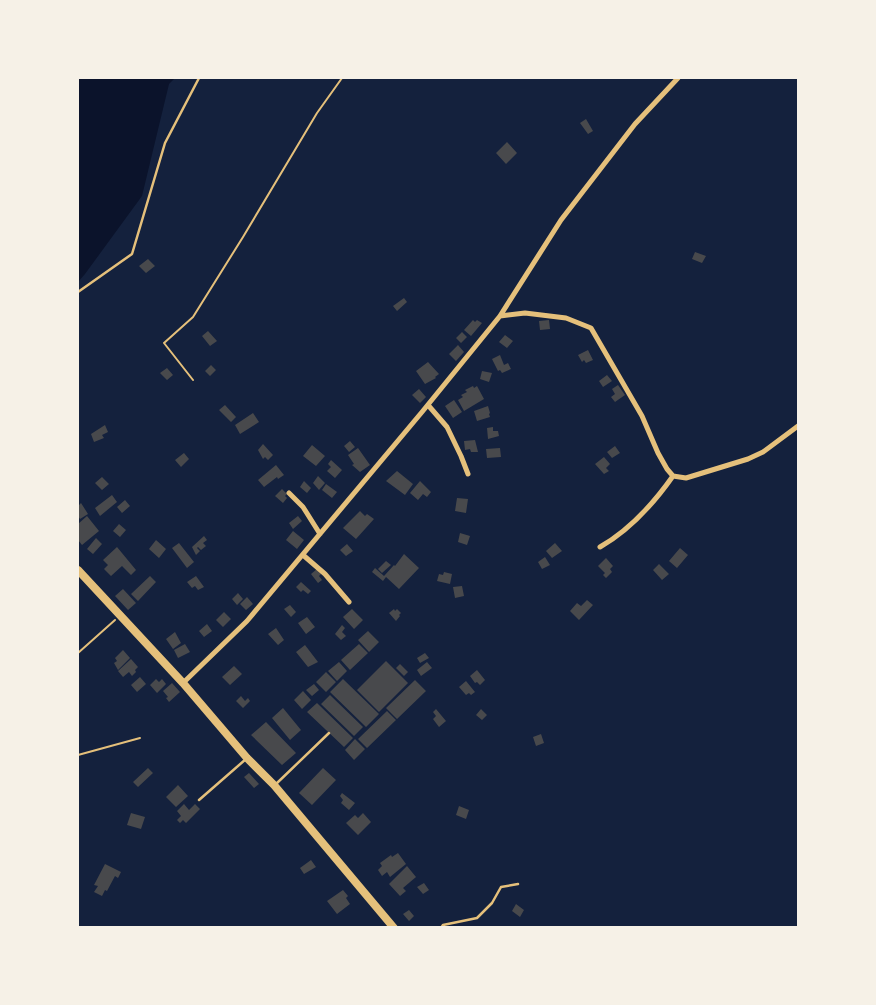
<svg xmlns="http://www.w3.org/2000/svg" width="876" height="1005" font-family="'Zilla Slab',serif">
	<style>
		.water { fill: #0b132b }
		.building { fill: #48494c }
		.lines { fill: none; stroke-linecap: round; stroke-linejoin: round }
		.path { stroke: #e5c07b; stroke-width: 2 }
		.service { stroke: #e5c07b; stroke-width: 2.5 }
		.minor { stroke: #e5c07b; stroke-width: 5 }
		.secondary { stroke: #e5c07b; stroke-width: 8 }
	</style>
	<rect width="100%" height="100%" fill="#14213d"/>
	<path class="water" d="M78,78H175L169,84L142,196L85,274L78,282Z"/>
	<path class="building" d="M586,119L593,131L588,134L580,123Z
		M507,142L517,153L506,164L496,153Z
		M695,252L706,256L702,263L692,259Z
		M148,259L155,266L146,273L139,266Z
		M404,298L407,302L397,311L393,306Z
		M473,320L475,322L477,320L482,323L471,336L464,330Z
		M549,320L550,329L540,330L539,321Z
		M208,331L217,341L210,346L202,336Z
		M462,332L467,337L461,343L456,338Z
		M505,335L513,341L507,348L499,342Z
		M458,345L464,352L456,361L449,354Z
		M588,350L593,360L586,363L584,360L582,362L578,355Z
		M500,355L504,365L508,363L511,369L502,373L500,370L498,371L492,359Z
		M428,362L439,374L435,377L436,378L425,384L416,371Z
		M211,365L216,370L210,376L205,371Z
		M167,368L173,375L167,380L160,373Z
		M482,371L492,373L489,382L480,379Z
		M607,375L612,381L603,387L599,381Z
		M618,385L625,395L615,402L611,397L615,394L612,389Z
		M473,386L474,388L477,386L484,399L464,411L458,400L463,397L461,395L467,392L465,390Z
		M419,389L426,397L420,403L412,395Z
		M454,400L462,412L453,418L445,406Z
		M225,405L236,417L231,422L219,410Z
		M488,406L490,413L489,414L490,417L477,421L474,411Z
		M253,413L259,422L240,434L235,425Z
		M105,425L108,432L102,435L104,438L94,442L91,434Z
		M493,427V431H498L499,436L488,439L487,428Z
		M475,440L478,452H471L470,449L465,450L464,441Z
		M350,441L355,447L349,452L344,446Z
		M263,444L273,455L268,460L265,457L263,459L258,450Z
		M312,445L325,456L316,466L303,456Z
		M615,446L620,453L612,458L607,452Z
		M358,448L370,465L360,472L352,465L354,464L348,455Z
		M500,448L501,457L487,458L486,449Z
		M184,453L189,459L181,467L175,460Z
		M604,457L610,464L606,468L609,471L604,474L595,464Z
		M331,460L342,470L335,478L327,471L331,467L328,464Z
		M276,465L284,475L278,479L277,477L264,487L258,480Z
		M397,471L413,484L405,495L386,481Z
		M318,476L325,483L319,490L313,483Z
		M102,477L109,484L102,490L95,483Z
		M304,481L311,488L307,493L300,487Z
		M420,481L431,492L427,497L423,494L418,500L410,493Z
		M326,484L337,492L332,498L322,490Z
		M282,489L287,494L285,496L287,498L283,503L275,496Z
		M112,495L117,502L100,516L95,508Z
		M457,498L468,499L466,513L455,511Z
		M125,500L130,506L122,513L117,507Z
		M81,503L88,514L80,519L78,516V506Z
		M360,511L365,516L367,514L374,519L356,539L343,528Z
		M87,516L99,531L82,545L78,540V524Z
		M298,516L302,521L293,529L289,523Z
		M119,524L126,530L120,537L113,531Z
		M293,531L304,540L297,549L286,540Z
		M460,533L470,536L467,545L458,542Z
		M204,536L207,540L203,543L206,546L201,550L198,547L197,548L200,551L196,555L192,547Z
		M96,538L102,544L93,554L87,549Z
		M156,540L166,549L159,558L149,549Z
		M179,543L194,562L187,568L172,548Z
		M555,543L562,551L552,558L546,551Z
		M347,544L353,551L346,556L340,550Z
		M117,547L136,570L131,575L122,566L111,576L104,569L108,565L103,560Z
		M680,548L688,555L677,568L669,561Z
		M404,554L419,568L399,589L386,577L383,581L372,572L375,568L384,576L394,565L395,566Z
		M545,557L550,565L542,569L538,562Z
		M606,558L613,566L610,569L612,572L606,578L603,575L605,573L598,566Z
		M386,561L391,565L382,573L378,569Z
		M659,564L669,574L662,580L653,570Z
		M317,569L321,574L319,576L322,580L318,583L311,574Z
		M444,572L452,574L450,584L437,581L439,574L443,575Z
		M150,576L156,582L138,601L131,594Z
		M196,576L204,587L198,590L195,586L192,588L187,582Z
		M301,582L311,591L308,594L303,590L301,592L296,587Z
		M462,586L464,596L455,598L453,587Z
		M123,589L136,603L128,610L115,596Z
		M238,593L243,599L237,605L232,599Z
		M247,597L253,604L246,610L240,604Z
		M587,600L593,605L579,620L570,611L577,603L581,606Z
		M290,605L296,612L291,617L284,609Z
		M352,609L363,620L354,629L343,617Z
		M394,609L395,611L397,609L401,613L399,615L400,616L396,621L389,613Z
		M224,612L231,619L223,627L216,620Z
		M307,617L315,627L306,634L298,623Z
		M207,624L212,631L204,637L199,631Z
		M342,625L345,628L342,632L346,636L341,640L335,634Z
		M276,628L284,640L278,645L268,634Z
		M368,631L379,642L369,652L358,640Z
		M175,632L181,643L173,649L166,639Z
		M185,644L190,652L178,658L174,650Z
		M359,644L368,653L350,670L341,660Z
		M305,645L318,662L308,667L296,652Z
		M123,650L130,658L118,670L114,663L117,661L115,658Z
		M425,653L429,658L420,663L417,658Z
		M131,659L138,667L135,670L136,672L132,676L129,672L123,677L118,671Z
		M386,661L408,683L379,712L357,690Z
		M339,662L347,671L337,681L328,671Z
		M427,662L432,668L421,676L417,670Z
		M400,664L408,672L404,676L396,668Z
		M234,666L242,674L230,685L222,677Z
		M477,670L485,680L480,685L477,682L475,683L470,676Z
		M326,672L336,682L326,692L316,682Z
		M140,677L146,684L137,692L131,685Z
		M156,679L159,682L162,679L166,684L157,693L150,685Z
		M343,679L379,714L366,727L330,692Z
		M415,680L426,691L397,719L386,708Z
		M466,681L475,692L471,695L469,693L466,695L459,687Z
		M172,683L180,692L169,702L166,698L168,697L163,691Z
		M314,684L319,690L312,696L306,690Z
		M303,691L311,700L302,709L294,700Z
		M330,695L363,727L354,736L321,704Z
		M241,696L245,701L248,698L250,701L243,708L236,701Z
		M317,703L353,738L344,747L307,712Z
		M283,708L301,730L290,740L272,718Z
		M436,709L446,721L439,727L433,719L436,716L433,712Z
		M481,709L487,715L482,720L476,715Z
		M387,711L396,720L367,748L358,739Z
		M266,722L296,753L282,765L251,735Z
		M541,734L544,743L536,746L533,737Z
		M355,739L365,749L354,760L345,750Z
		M148,768L153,773L138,787L133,782Z
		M323,768L336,780L312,805L299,793Z
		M249,773L259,784L254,788L244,777Z
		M178,785L188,796L176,807L166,797Z
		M342,793L355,803L349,810L341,803L343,800L340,796Z
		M184,804L189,810L195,804L200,809L186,823L183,820L180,823L177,820L181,816L177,811Z
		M459,806L469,810L466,819L456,815Z
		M131,813L145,817L141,829L127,825Z
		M363,813L371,822L358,835L346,823L355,815L358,818Z
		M398,853L406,864L390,877L387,872L382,876L378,870L382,866L380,863L391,855L392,857Z
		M311,860L316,867L304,874L300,868Z
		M105,864L121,872L118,878L115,876L107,891L105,890L102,896L94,892L98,886L94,885Z
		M407,866L416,877L403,888L406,891L400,896L389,884Z
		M424,883L429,890L423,894L417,887Z
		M343,890L348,896L346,898L350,904L337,914L327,901Z
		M516,904L524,910L520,917L512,911Z
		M409,910L414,916L409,921L403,914Z"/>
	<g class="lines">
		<path class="path" d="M193,380L164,343L193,317L243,237L317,113L342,78
			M78,653L115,620
			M78,755L140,738"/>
		<path class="service" d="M78,292L132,254L165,143L199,78
			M276,784L329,733
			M199,800L246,759
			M441,928L443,925L477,918L492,903L501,887L518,884"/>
		<path class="minor" d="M500,316L525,313L566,318L591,328L642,416L658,453L667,469L673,476L686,478L748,459L763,452L798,426
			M428,405L447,427L461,456L468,474
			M289,493L303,507L320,534
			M600,547C628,531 654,503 673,476
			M303,555L325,574L349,602
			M183,683L247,621L422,412L500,316L561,220L635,124L678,78"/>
		<path class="secondary" d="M78,570L183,683L247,758L274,785L394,928"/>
	</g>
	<rect width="876" height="1005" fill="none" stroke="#f6f1e7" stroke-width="158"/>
</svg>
